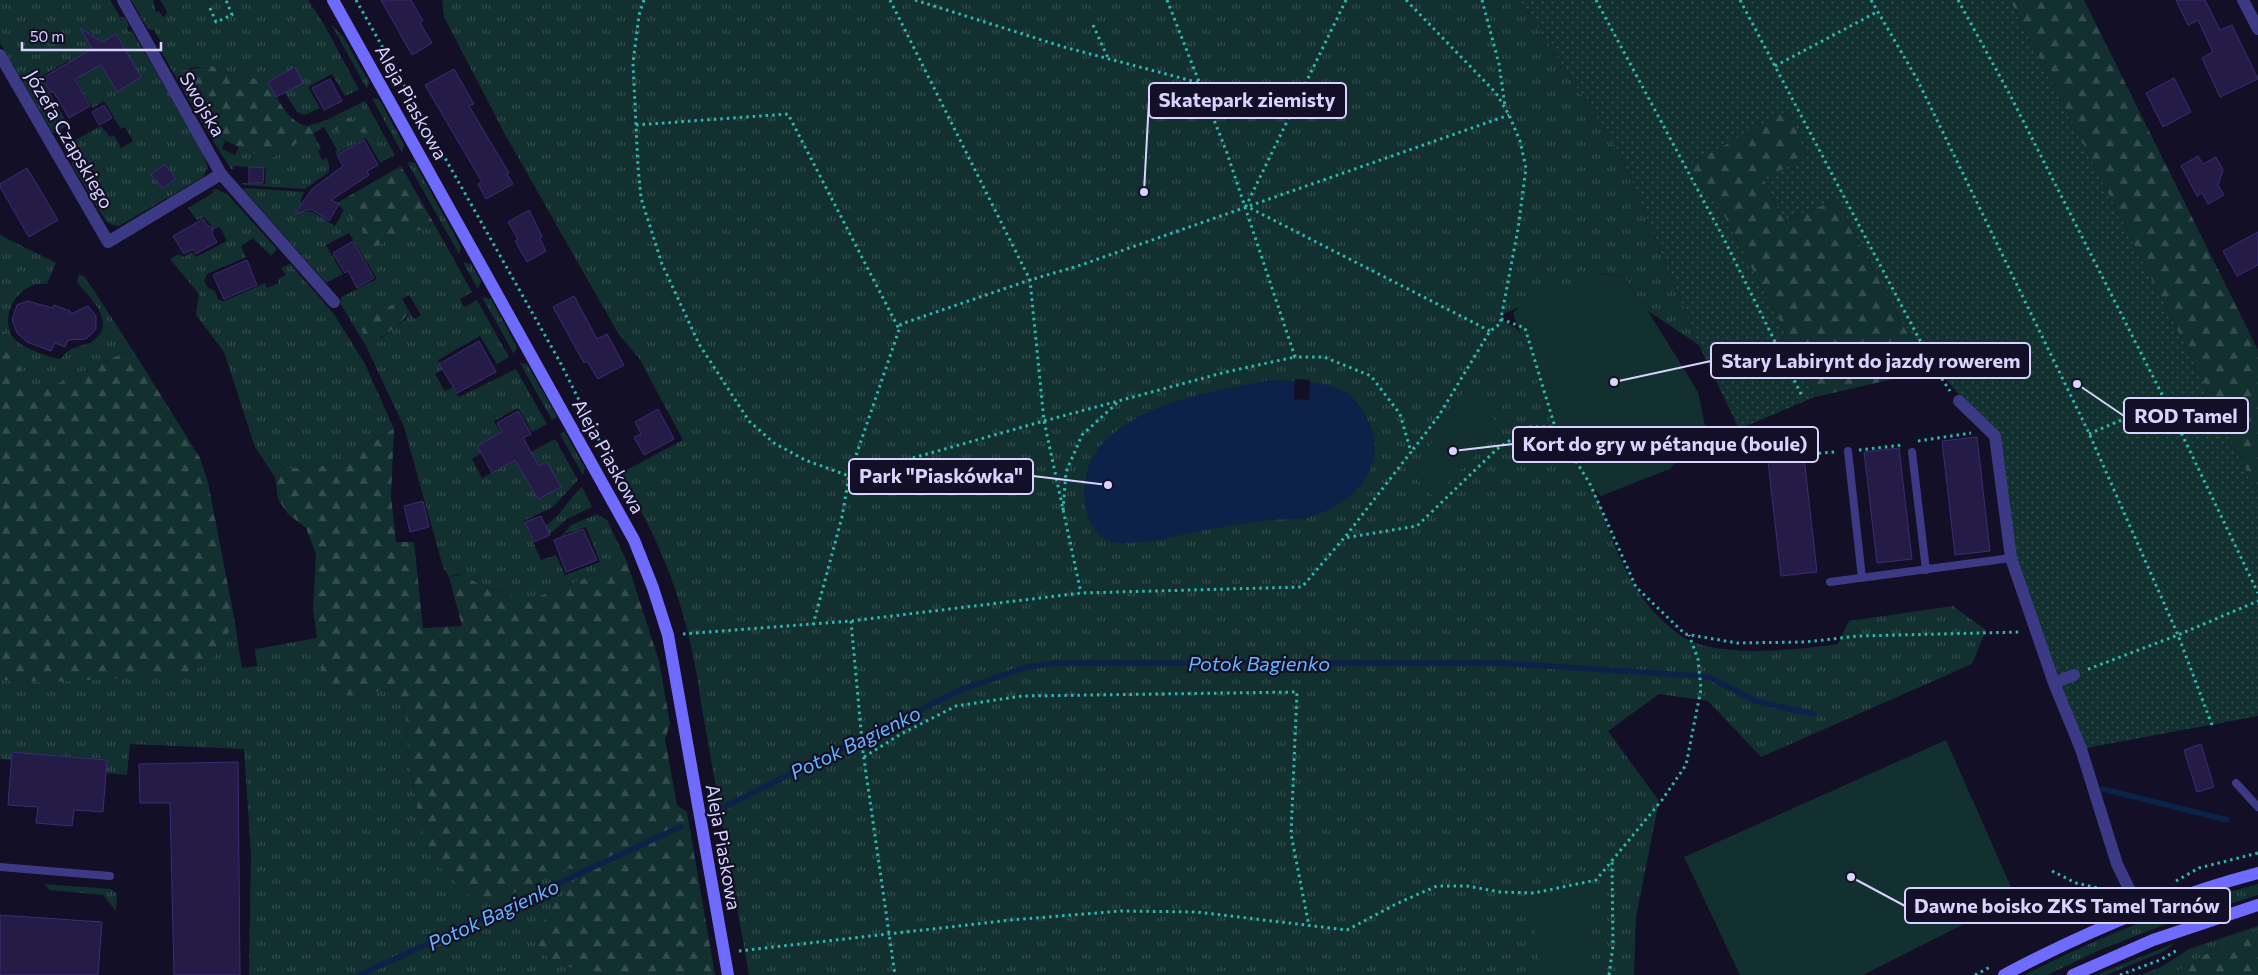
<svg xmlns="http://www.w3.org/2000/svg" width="2258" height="975" font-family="Commissioner,sans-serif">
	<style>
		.grass { fill: url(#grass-tufts); fill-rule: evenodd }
		.forest { fill: url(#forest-firs) }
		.garden { fill: url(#garden-dots) }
		.pitch { fill: #12302f }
		.water { fill: #0c2248 }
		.pier { fill: #130f26 }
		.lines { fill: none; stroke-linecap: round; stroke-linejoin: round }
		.stream { stroke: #0c2248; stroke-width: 5.5 }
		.building { fill: #241b47; stroke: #3b2d73 }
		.path { stroke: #2fb8b0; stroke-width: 3; stroke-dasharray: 2.5 4; stroke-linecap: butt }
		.lane { stroke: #3d3a85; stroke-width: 8 }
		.street { stroke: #3d3a85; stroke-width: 12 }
		.secondary { stroke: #6f6bff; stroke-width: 12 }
		.labels { text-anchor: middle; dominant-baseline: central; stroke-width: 4.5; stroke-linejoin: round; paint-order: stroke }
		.street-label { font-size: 19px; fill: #d9d4ff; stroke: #130f26 }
		.water-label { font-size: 20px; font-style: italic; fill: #62b6ff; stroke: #130f26 }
		.leader { fill: none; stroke: #d9d4ff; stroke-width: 2 }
		.callout-dot { fill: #d9d4ff; stroke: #130f26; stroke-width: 2 }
		.callout { fill: #130f26; stroke: #d9d4ff; stroke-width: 2 }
		.callout-label { font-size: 20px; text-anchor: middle; font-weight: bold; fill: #d9d4ff }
	</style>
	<defs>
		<pattern id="grass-tufts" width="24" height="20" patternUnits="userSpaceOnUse" patternTransform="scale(1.25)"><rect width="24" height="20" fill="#12302f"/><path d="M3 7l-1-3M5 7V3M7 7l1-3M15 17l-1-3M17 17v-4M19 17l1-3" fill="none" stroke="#344d4e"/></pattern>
		<pattern id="forest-firs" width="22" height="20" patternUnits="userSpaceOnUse" patternTransform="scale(1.25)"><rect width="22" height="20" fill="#12302f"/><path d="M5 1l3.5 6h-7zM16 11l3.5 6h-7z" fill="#344d4e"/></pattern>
		<pattern id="garden-dots" width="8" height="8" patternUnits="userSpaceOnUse" patternTransform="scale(1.25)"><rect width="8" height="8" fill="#12302f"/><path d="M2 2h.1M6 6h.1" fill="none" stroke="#344d4e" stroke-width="1.8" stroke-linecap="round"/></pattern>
	</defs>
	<rect width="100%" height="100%" fill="#130f26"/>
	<path class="grass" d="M0,0H110L120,17H125L129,26L127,28L129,32L132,31L203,153L208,168L203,177L119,226L112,225L106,221L71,164L77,156L68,144L101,126L110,137L114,135L121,148L133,141L125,127L121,129L104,101L93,108L76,80L79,78L68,61L40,77L68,124L59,132L53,133L0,43Z
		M131,0H153L156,12L159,11L163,17L166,15L167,11L160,0H308L325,26L359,90L345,96L332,74L308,87L320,108L305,115L297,112L282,88L300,78L295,67L268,82L235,73L220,72L216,67C201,67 186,65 176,77L159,48L161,42L154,30L148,29Z
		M442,0H1520L1621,155L1699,345L1648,311L1623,276L1601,274L1503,314L1501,319L1517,329L1525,341C1547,387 1571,432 1590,479C1610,530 1622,583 1664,622C1674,631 1685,640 1698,644C1739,656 1797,650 1838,644L1849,621L1953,606L1986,630L1972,664L1761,757L1708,701L1659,694L1608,731L1659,801L1636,917L1634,975H749L700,697C693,643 678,588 655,539C645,517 631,496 619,474L683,440L639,358L619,335L506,136L444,17Z
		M331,24L344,38L369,82L367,89Z
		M372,98L379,99L404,145L402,153Z
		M365,101L395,155L380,163L366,138L336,154L335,152L337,150L324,127L348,134L366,132L379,141L383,142L344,115L324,121Z
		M208,133L225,141L222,149L235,155L239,147L268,160L313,133L321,149L318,151L322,160L327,158L329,164V172L305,189L243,185L242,183L265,184L266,168L233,166L234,169H231Z
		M407,162L415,163L461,247L459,254Z
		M246,188L304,192L301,199L302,210L306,212L311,211L335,226L344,210L363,231L373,248L396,236L430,226L433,222L472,292L460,299L464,307L477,300L509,357L497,364L480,336L438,360L443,369L435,374L445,391L453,387L459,397L516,369L547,424L532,432L518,408L494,421L501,433L477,446L481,453L472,459L482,478L555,439L578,480L553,507L524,521L541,560L556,555L565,575L600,562L586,527L564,534L569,547L557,541L571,525L597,514L607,520L627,562L519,604L501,591L480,586L473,579L459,574L449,577L443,567L404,427L366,346L340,303L341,297L377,279L349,233L326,245L343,274L326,283L243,189ZM409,295L421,315L414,319L409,311L407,318L381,338L359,324Z
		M216,189L227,194L277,249L271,256L253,238L241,246L246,257L207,274L204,281L208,288L215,291L218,300L224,301L265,283L267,288L279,283L278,279L286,275L281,268L290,264L334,314L365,364L394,429L323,466L283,469L275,477L255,447L224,352L196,315L199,294L170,259L179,254L184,257L192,252L196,257L227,241L220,227L214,229L204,217L197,220L188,208L213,193L212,190Z
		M0,235L56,263L47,284C22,280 0,310 11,335C20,348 44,355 59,359C64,357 64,354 68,351C75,346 85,346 93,341C118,322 90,298 77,282L79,274L85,277L132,349L33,395L0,323Z
		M463,262L471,264L481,281L478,289Z
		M482,297L491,299L517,347L514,354Z
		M520,363L527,364L557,417L552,420Z
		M564,431L585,468L583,475L560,434Z
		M582,487L592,507L567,519L549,535L545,526C561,516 568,499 582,487Z
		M234,617L242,668L257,666L255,649L317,638L324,692L342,696L390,690L399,698L406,716L408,752L422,838L506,896L569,867L576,870L579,878L572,885L582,970L607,975H249L251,854L244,749L130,744L127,775L106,773V759L13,752L12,760L0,759V680L50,682L226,639Z
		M44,884L111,889L117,894L116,911L103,895L50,890Z
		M2258,884V895L2161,926L2100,950L2047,975H2025C2098,937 2178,905 2258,884Z
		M2258,926V930L2213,950L2171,975H2141L2161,967L2189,949Z
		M2175,943L2163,952L2106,975H2096Z"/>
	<path class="forest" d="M2010,0H2084L2258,350V495L2183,341Z
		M210,66L216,67L220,72L235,73L268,82C276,96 288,123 307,126L344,115L386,140L379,141L366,132L348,134L324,127L268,160L208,133L176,77L181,71Z
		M1788,109L1808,159L1763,178L1781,215L1789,219L1836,200L1928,371L1815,397L1780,322L1722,212L1687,166Z
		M401,166L433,222L427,228L396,236L373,248L363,231L337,203Z
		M402,299L409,311C406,321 378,342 368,342L359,324Z
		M0,323L33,395L132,349L200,458L208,482L234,617L226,639L209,664L180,675L50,682L0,680Z
		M394,429L391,496L396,542H414L423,628L462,626L449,577L465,574C471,578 476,583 482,586C496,593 511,588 519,604L627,562L659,661L670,724L665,739L677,805L687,812L715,975H607L582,970L551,962L539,947L537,934L552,907L579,878L576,870L569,868L506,896L473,899L437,865L422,838L408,752L406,716L399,698L390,690L342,696L324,692L313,608L316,555L306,528L288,514L278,499L275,477L283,469L323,466Z
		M2258,930V975H2171L2213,950Z"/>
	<path class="garden" d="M1520,0H2010L2183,341L2258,495V716L2081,749L2009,561L1995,436L1935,367L1928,371L1836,200L1788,219L1781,215L1763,178L1807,158L1788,110L1687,166L1722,212L1780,322L1815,397L1739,429L1699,345L1621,155Z"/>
	<path class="pitch" d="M1597,274L1623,276L1648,311L1698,392L1706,430L1670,469L1601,496L1565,461L1513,313L1530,298Z
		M1466,388L1502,429L1433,497L1412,474Z
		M1946,740L2016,898L1863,975H1740L1684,857Z
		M1585,888L1594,975H1541L1531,896Z"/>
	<path class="water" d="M1270,380C1291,381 1321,381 1341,390C1353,395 1363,409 1368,420C1390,466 1355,502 1313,516C1301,521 1285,518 1272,520C1236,524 1202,530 1168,538C1158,541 1120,545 1111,542C1078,529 1079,477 1096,452C1100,445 1108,438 1114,433C1158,398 1217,391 1270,380Z"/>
	<path class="pier" d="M1295,379L1310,380L1309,400L1294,399Z"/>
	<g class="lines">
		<path class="stream" d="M2103,789L2227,820
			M724,807L962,689L1027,667L1057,663H1499L1700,676L1709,677L1755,701L1814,714
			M360,975L680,827"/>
	</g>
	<path class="building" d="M381,0H411L423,21L420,23L432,43L412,55Z
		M2176,0H2205L2220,30L2232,25L2258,79L2220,97L2202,58L2213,52L2198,20L2188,25Z
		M80,28L102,42L116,34L141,77L117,92L101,65L75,79L90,106L69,118L53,91L51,93L42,78L92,49Z
		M295,67L303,83L276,97L268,82Z
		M454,69L474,104L469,106L509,173L507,174L513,184L486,199L478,184L482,182L425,85Z
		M2174,78L2191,112L2163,127L2146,93Z
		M330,79L342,101L324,110L312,88Z
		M104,105L112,118L99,125L92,112Z
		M364,140L378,165L367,171L369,175L331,200L339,204L329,221L311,209L295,214L312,189L343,166L337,155Z
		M2198,156L2203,164L2216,157L2223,170L2218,185L2224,195L2208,204L2202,193L2197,196L2181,166Z
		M164,164L176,178L163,189L151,175Z
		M249,167L264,168L263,183H249Z
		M27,168L58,220L29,237L0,187V184Z
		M529,210L538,228L542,237L540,239L546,251L527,262L515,241L518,239L508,222Z
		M203,219L208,226L213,228L212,234L217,242L196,254L193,249L184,254L173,236Z
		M2258,232V265L2237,276L2223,251Z
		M353,241L374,278L357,288L348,271L345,273L333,253Z
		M247,260L257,285L224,299L213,275Z
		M574,296L597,339L607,334L624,365L598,379L587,361L584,363L553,307Z
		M27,301L53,308L54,305L70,311L71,314L88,306L96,316V329L86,339L68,340L65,347L55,343L51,351L27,342L17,333L12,320L17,305Z
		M479,341L496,372L457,393L439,364Z
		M658,409L674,439L644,455L634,437L641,434L635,422Z
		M518,411L531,434L523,438L539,466L547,462L561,487L538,499L515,460L492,473L477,446L502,432L497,423Z
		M1977,437L1990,551L1955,555L1942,441Z
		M1899,448L1912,559L1877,563L1864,452Z
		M1804,457L1817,572L1781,576L1768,461Z
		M423,501L429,527L410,532L404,506Z
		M541,516L550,535L534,542L525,522Z
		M583,529L597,560L566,572L554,540Z
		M2201,744L2214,787L2197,792L2184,750Z
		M12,752L107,760L103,812L74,810L72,826L36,823L38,807L8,805Z
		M238,762L240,975H174L170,803H140L139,764Z
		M0,915L102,922L98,975H0Z"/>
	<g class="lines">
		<path class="path" d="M356,0L560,362L609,460
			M644,0L639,15L633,63L638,167L641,198L662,264L699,344L749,421L774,443L805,460L849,476L1044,421L1226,372L1295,357
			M890,0L1030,280L1044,421L1081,593
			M915,0L1064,47L1200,83
			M1167,0L1227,153L1295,357H1324L1371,376L1400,414L1411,452L1345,537
			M1346,0L1246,206L1490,331
			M1406,0L1496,93L1509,115L1520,141L1526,168L1518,229L1500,324L1490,331L1438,417L1411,452
			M1482,0L1499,64L1505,106
			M1596,0L1723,237L1802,396
			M1740,0L1934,367L1950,391
			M1871,0L1917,79L2088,431L2178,635L2086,670
			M1958,0L2009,93L2176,422L2258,593
			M210,8L216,22L232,15L226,0
			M1093,25L1108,58
			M1775,66L1877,12
			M636,125L788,114L899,329
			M1501,319L1525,328L1555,427L1590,484L1636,587L1685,634L1737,643L1805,642L1858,636L2021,632
			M2089,434L2165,401
			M1918,441L1971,433
			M1691,444L1715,453H1739L1763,458L1835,452
			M1859,450L1902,445
			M1063,510L1066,472L1082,435L1117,403
			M851,621L863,752L895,975
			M813,625L842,517L849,476L901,324L1030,280L1078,266L1509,115
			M683,634L851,621L1081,593L1302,587L1344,538L1417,526L1497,449L1530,427H1555
			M2212,725L2178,635L2258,601
			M864,757L901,734L956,706L1022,696L1297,692L1291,834L1309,926
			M2052,871L2076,883L2115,892
			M2176,881L2199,868L2258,853
			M739,951L1011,920L1121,911L1197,912L1347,930L1398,903L1437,886H1467L1500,892L1534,893L1596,880L1662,800L1686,765L1701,689L1698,659L1689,635
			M1609,975L1613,946L1612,861
			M1975,975L1992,966
			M2120,975L2160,960L2179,949"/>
		<path class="lane" d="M1848,451L1862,578
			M1912,452L1926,570
			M1830,582L2011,558
			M2236,783L2258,807
			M0,867L110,876"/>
		<path class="street" d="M123,0L221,174
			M2243,0L2258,29
			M0,55L108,242L221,174L334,302
			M1959,401L1995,436L2011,558L2054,683L2081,749L2117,864L2134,899L2143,911
			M2054,683L2074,675"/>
		<path class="secondary" d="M333,0L634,540L653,588L668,635L728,975
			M2004,975C2085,932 2170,896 2258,873
			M2073,975L2153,940L2258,905"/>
	</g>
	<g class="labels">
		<g class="street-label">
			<text transform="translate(412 102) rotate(61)">Aleja Piaskowa</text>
			<text transform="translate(203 104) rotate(60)">Swojska</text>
			<text transform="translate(70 139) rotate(60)">Józefa Czapskiego</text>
			<text transform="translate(609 456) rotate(61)">Aleja Piaskowa</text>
			<text transform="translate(724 847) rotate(80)">Aleja Piaskowa</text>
		</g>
		<g class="water-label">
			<text x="1259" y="663">Potok Bagienko</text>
			<text transform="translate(855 742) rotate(-26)">Potok Bagienko</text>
			<text transform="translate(493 914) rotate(-25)">Potok Bagienko</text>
		</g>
	</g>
	<path class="leader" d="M1144 192L1149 100M1614 382L1711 361M2077 384L2124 416M1453 451L1513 444M1108 485L1033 476M1851 877L1905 906"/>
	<g class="callout-dot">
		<circle cx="1144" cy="192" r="5"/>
		<circle cx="1614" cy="382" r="5"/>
		<circle cx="2077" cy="384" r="5"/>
		<circle cx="1453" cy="451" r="5"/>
		<circle cx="1108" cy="485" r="5"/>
		<circle cx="1851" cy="877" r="5"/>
	</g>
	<g class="callout">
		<rect x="1149" y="83" width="197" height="35" rx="5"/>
		<rect x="1711" y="343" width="319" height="35" rx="5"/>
		<rect x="2124" y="398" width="124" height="35" rx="5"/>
		<rect x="1513" y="427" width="305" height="35" rx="5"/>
		<rect x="849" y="459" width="184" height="35" rx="5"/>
		<rect x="1905" y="888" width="325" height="35" rx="5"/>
	</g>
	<g class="callout-label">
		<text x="1247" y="107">Skatepark ziemisty</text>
		<text x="1871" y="368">Stary Labirynt do jazdy rowerem</text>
		<text x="2186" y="423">ROD Tamel</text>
		<text x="1665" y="451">Kort do gry w pétanque (boule)</text>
		<text x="941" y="483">Park "Piaskówka"</text>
		<text x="2067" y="913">Dawne boisko ZKS Tamel Tarnów</text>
	</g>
	<path d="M22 42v8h139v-8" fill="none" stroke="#d9d4ff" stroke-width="2.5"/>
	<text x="30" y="42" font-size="15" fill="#d9d4ff" stroke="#130f26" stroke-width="4" paint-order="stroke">50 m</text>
</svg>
